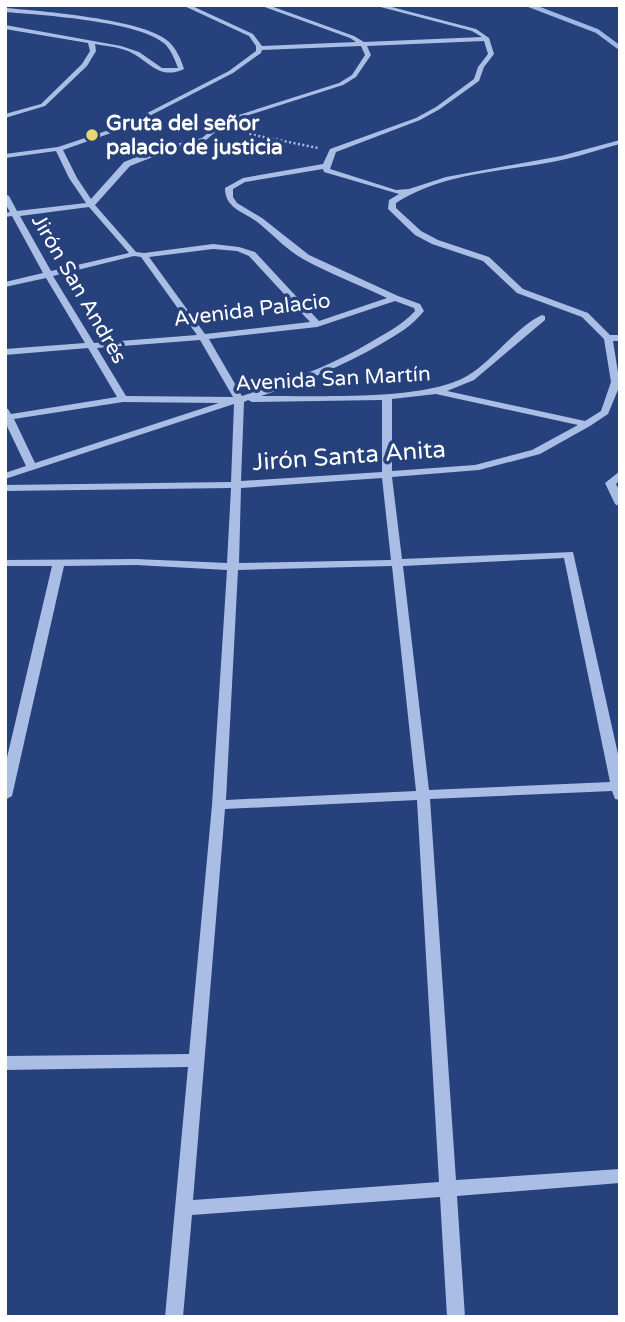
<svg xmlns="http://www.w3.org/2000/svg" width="625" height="1322" font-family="'Varela Round',sans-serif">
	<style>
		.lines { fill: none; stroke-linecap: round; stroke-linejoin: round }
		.stream { stroke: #9eb7e4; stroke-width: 4.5 }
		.path { stroke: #aabde4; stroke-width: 2.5; stroke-dasharray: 2 2.5; stroke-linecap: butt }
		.minor { fill: #aabde4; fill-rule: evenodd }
		.poi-dot { fill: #ecd66f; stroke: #26417b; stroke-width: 2.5 }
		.labels { text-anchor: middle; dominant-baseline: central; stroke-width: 7; stroke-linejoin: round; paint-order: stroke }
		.far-poi-label { font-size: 21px; font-weight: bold; fill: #fff; stroke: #26417b; text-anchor: start }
		.far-street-label { font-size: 21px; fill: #fff; stroke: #26417b }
		.street-label { font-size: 24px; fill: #fff; stroke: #26417b }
	</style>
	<rect width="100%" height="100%" fill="#26417b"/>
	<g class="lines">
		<path class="stream" d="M529,5L597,31L620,48"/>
		<path class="path" d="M244,127L249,134L318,148"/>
		<path class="minor" d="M182,5H190L253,34L262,46L356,42L350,38L259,5H268L354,36L364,42L482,37L472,31L373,5H384L476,29L489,38L494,54L484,67L479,81L440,109L420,120L336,152L330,169L396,190L409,189L446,177L561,156L620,140V144C597,150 575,158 552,162C499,172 442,173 396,203V208L421,231L438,240L489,257L523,289L588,313L610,335H620V341H613L620,385L608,414L590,426L540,454L479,470L392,477L402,559L573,552L620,763V800L615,799L612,791L430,799L456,1180L620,1169V1183L457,1196L465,1317H447L440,1197L192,1215L183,1317H165L188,1067L5,1070V1056L189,1054L212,805L227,570L136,565L64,566L12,796L5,800V766L52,566H5V560L136,559L227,563L231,488L5,491V485L231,482L234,404L5,479V473L26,466L5,422V408L8,409L11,414L117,397L88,348L5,355V349L85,343L46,278L5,287V282L43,273L12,216L5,217V213L10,212L5,203V194L9,196L17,211L86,203L69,178L56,151L5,158V154L58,147L124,125L229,71L256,51V46L249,36ZM484,41L488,54L478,67L474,79L436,107L416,118L330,149L323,164L243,178L225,188C225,208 242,211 256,221C272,233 285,249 303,259C330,274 360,285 387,298L319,321L255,252L239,247L213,244L144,253L136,252L95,205L130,166L168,151L206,140L227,122L343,85L356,77L371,55L367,46ZM361,46L365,55L352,75L339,83L223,120L202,138L162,147L124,162L91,199L77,178L63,150L128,127L233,73L261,53L262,50ZM323,169L324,172L399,194L389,200L388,209L415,235L432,244L483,261L517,293L582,317L604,339L611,382L601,411L585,421L447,391L474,380L545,320V316L542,315C516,327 493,361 467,376C422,402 315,395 261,396C304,382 341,367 381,344C398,334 412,326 424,311L420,304L398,296L309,255L262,218L237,203L233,197V189L245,182ZM89,207L129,253L51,271L20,216ZM213,249L237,251L249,256L310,322L205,334L149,257ZM134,256L141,257L197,335L94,343L53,276ZM395,301L414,308L415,311C403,324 388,332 371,342C327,368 290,380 242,396L209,339L317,327ZM200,340L233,397L126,396L97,348ZM436,394L578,425L532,450L475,465L392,471V399ZM248,400L252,402L382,400V472L241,481L244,402ZM123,402L219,403L35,463L14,419ZM382,478L391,560L239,563L241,488ZM564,558L610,782L429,790L403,566ZM392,566L416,791L226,800L238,570ZM417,800L439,1182L193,1200L225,809Z
			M5,8C41,11 143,19 168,41C176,48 181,59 184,69C158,81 149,60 128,51C118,47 106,46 95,44L96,51L87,66L45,106L5,118V114L41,104L82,64L90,51L88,43L5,29V25L121,46L139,52L162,68H178C175,60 171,50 165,44C140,21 41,15 5,12Z
			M620,471V480L616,484L620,492V507L615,504L605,483Z"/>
	</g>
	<circle class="poi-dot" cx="92" cy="135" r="7"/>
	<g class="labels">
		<g class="far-poi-label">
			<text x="106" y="123">Gruta del señor<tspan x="106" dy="24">palacio de justicia</tspan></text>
		</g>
		<g class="far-street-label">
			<text transform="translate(79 289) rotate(60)">Jirón San Andrés</text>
			<text transform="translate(252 310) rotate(-7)">Avenida Palacio</text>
			<text transform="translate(333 379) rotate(-3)">Avenida San Martín</text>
		</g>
		<g class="street-label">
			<text transform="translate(349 456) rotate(-4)">Jirón Santa Anita</text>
		</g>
	</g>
	<rect width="625" height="1322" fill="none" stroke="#ffffff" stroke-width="14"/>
</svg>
